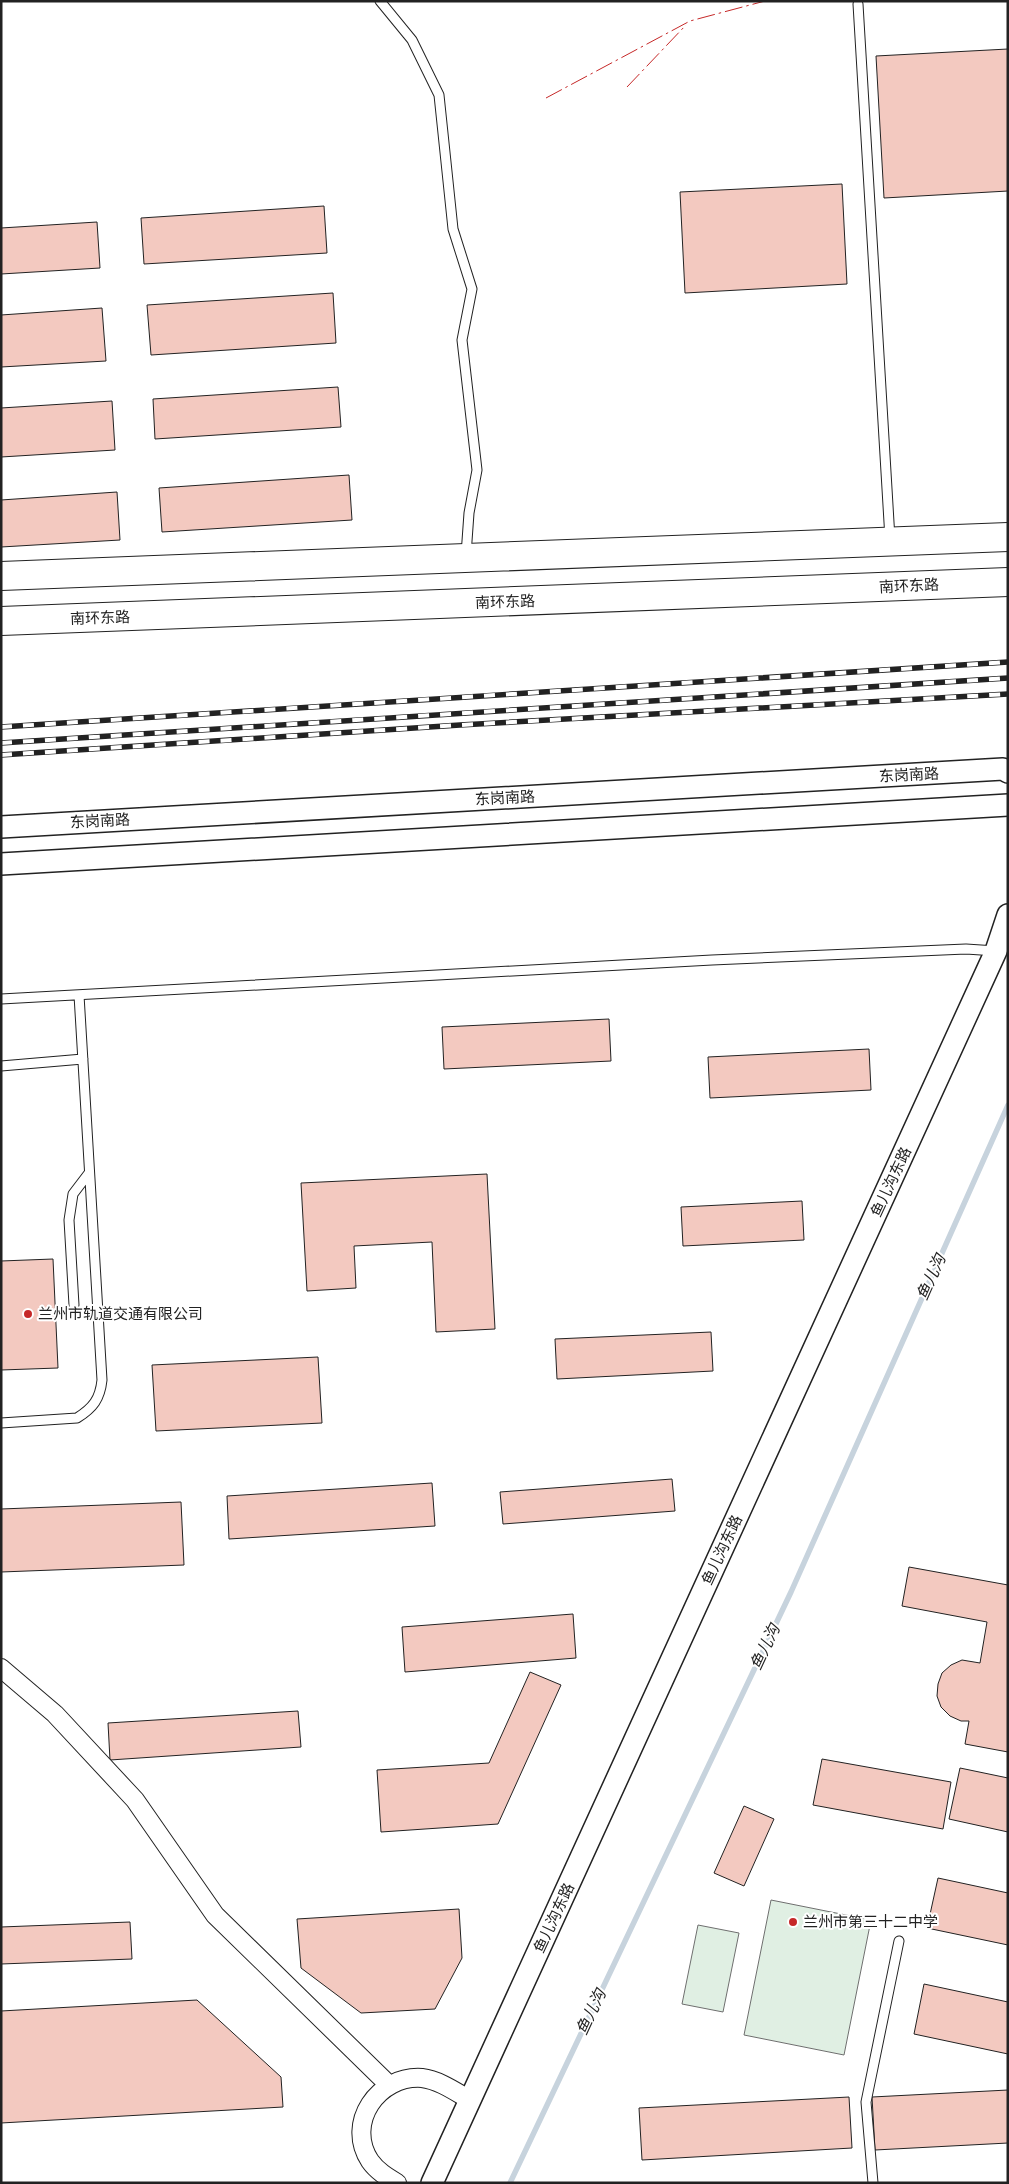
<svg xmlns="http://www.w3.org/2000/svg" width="1009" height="2184" font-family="'DejaVu Sans','Noto Sans SC',sans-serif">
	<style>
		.green { fill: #e0efe3; stroke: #6f6f6f }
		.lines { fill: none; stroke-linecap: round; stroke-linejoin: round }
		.stream { stroke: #c7d3dd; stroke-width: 5.5 }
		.building { fill: #f3c9c0; stroke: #222 }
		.service-casing { stroke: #222; stroke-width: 11 }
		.minor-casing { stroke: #222; stroke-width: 20 }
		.tertiary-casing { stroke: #222; stroke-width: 24 }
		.trunk-casing { stroke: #222; stroke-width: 30 }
		.service { stroke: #fff; stroke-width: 9 }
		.minor { stroke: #fff; stroke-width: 18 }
		.tertiary { stroke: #fff; stroke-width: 21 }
		.trunk { stroke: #fff; stroke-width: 28 }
		.rail-casing { stroke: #222; stroke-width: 5.5 }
		.rail { stroke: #fff; stroke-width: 4; stroke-dasharray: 11; stroke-linecap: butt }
		.power { stroke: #c62828; stroke-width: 1; stroke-dasharray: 18 4 2.5 4; stroke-linecap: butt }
		.poi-dot { fill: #c62828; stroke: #fff; stroke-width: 2 }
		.labels { text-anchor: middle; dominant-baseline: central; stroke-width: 4; stroke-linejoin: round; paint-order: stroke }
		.street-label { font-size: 15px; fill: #222; stroke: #fff }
		.poi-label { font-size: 15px; fill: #222; stroke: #fff; text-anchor: start }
		.water-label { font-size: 16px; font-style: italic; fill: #222; stroke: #fff }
	</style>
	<rect width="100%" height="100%" fill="#fff"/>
	<path class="green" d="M771,1900L871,1920L844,2055L744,2035Z
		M698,1925L739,1933L723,2012L682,2004Z"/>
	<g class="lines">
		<path class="stream" d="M510,2183L791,1592L1008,1105"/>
	</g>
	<path class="building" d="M1008,49V191L884,198L876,56Z
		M842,184L847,284L685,293L680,192Z
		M324,206L327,253L144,264L141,218Z
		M97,222L100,268L1,274V228Z
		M333,293L336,343L151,355L147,305Z
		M102,308L106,361L1,367V315Z
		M338,387L341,427L155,439L153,399Z
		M112,401L115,450L1,457V408Z
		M349,475L352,520L162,532L159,488Z
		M117,492L120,540L1,547V500Z
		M609,1019L611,1061L444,1069L442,1027Z
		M869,1049L871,1090L710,1098L708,1057Z
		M487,1174L495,1329L436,1332L432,1242L354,1246L356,1288L307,1291L301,1183Z
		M802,1201L804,1240L683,1246L681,1207Z
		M53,1259L58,1368L1,1370V1261Z
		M711,1332L713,1371L557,1379L555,1339Z
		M318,1357L322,1423L156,1431L152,1365Z
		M672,1479L675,1511L503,1524L500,1492Z
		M432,1483L435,1526L229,1539L227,1496Z
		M181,1502L184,1565L1,1572V1509Z
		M909,1567L1008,1585V1752L965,1744L969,1721H961L950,1716L941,1707L937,1696L938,1684L942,1673L951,1665L962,1660L980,1663L987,1622L902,1606Z
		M573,1614L576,1658L405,1672L402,1627Z
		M530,1672L561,1685L498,1824L381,1832L377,1770L489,1763Z
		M298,1711L301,1747L110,1760L108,1723Z
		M822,1759L951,1782L943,1829L813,1805Z
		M960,1768L1008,1778V1832L949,1819Z
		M744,1806L774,1819L744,1886L714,1873Z
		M938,1878L1008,1893V1945L927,1928Z
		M459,1909L462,1958L435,2009L361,2013L301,1968L297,1919Z
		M130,1922L132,1959L1,1964V1927Z
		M924,1984L1008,2002V2054L914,2034Z
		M197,2000L281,2077L283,2107L1,2123V2011Z
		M1008,2090V2143L875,2150L872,2097Z
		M849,2097L852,2148L642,2160L639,2108Z"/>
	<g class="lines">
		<g class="service-casing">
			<path id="service" d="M380,1L412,40L439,95L453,229L472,289L462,340L477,470L469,513L466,555
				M858,4L890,539
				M1,999L712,960L966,949L996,951
				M1,1066L83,1059
				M74,1305L69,1220L73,1194L89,1173
				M1,1423L77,1418C93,1408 100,1399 102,1380L79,995
				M873,2183L866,2102L899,1941"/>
		</g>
		<g class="minor-casing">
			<path id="minor" d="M1,1668L55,1714L135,1800L215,1915L389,2085
				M397,2183C387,2177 377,2171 370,2161C345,2123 378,2075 422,2078C439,2080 456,2092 470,2100"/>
		</g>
		<g class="tertiary-casing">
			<path id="tertiary" d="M1,827L1003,769L1008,772
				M1,864L1008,805
				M432,2183L996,951L1008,915"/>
		</g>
		<g class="trunk-casing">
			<path id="trunk" d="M1,576L1008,537
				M1,621L1008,582"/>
		</g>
		<use href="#service" class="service"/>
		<use href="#minor" class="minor"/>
		<use href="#tertiary" class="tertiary"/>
		<use href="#trunk" class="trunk"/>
		<g class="rail-casing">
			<path id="rail" d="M1,727L1008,662
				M1,743L1008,678
				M1,755L460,725L1008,694"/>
		</g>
		<use href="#rail" class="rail"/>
		<path class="power" d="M627,87L686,25
			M546,98L690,21L765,1"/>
	</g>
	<g class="poi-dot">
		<circle cx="28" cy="1314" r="5"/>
		<circle cx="793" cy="1922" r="5"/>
	</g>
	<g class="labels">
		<g class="street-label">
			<text transform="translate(909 586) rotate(-3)">南环东路</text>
			<text transform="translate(505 602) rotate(-2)">南环东路</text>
			<text transform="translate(100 618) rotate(-2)">南环东路</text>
			<text transform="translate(909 775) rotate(-3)">东岗南路</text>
			<text transform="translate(505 798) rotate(-3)">东岗南路</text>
			<text transform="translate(100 821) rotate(-3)">东岗南路</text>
			<text transform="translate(891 1182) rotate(-65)">鱼儿沟东路</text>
			<text transform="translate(722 1550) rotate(-65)">鱼儿沟东路</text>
			<text transform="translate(554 1918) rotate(-65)">鱼儿沟东路</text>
		</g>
		<g class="poi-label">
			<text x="38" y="1314">兰州市轨道交通有限公司</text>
			<text x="803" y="1922">兰州市第三十二中学</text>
		</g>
		<g class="water-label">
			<text transform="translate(931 1277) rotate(-66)">鱼儿沟</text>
			<text transform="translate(765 1647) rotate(-65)">鱼儿沟</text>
			<text transform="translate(591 2012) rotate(-65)">鱼儿沟</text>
		</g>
	</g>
	<rect width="1009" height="2184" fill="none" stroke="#222222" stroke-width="5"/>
</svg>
